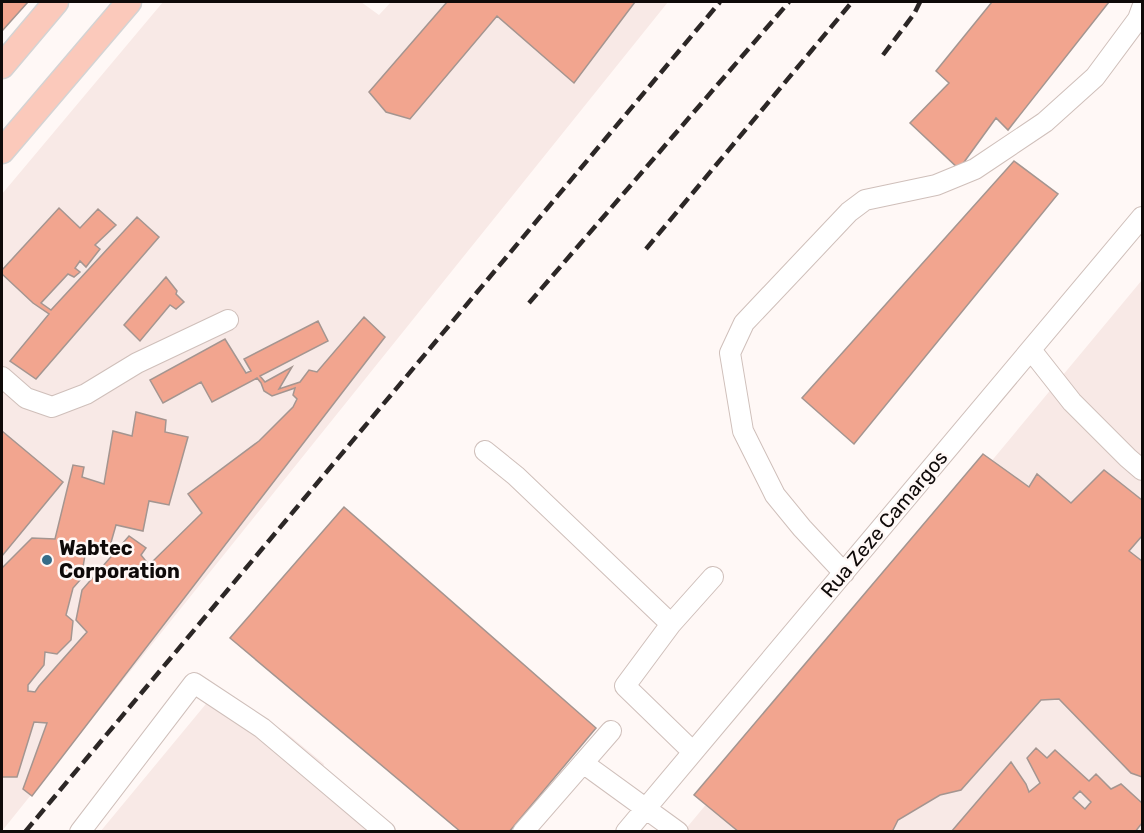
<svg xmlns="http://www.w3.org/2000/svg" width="1144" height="833" font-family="Rubik,sans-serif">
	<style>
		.built { fill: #f8e9e6 }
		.building { fill: #f2a58f; stroke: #a49590; stroke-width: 1.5; fill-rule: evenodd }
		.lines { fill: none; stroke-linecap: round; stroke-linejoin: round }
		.minor-casing { stroke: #cfbfba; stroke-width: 22 }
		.major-casing { stroke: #d4d3d3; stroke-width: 27 }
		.minor { stroke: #fff; stroke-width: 20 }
		.major { stroke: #fbc9bb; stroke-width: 24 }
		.rail { stroke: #2c2726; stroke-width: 4.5; stroke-dasharray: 12 6; stroke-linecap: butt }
		.poi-dot { fill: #366c88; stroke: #fff8f6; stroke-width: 2 }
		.labels { text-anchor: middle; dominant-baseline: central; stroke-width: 5; stroke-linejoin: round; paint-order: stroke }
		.street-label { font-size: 20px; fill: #0f0a09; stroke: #fff8f6 }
		.poi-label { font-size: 20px; font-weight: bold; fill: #0f0a09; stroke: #fff8f6; text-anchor: start }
	</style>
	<rect width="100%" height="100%" fill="#fff8f6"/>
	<path class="built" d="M163,2H361L379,15L391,2H668L2,831V194Z
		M1142,280V831H684Z
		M210,699L267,741L284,731L324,764L318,782L377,832H100Z"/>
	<path class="building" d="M2,2H28L2,31Z
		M447,2H635L574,83L497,16L410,119L386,112L369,92Z
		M992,2H1109L1008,130L996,118L959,169L910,123L949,83L936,71Z
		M1014,161L1058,194L854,444L802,398Z
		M59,208L80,228L98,209L116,225L95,245L100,249L86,267L80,261L75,268L80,272L74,277L68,274L41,303L51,310L137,217L159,237L36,379L10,361L49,314L33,303L2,274V270Z
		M166,277L177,291L176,294L184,302L176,309L170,305L140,341L124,325Z
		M364,317L385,337L32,796L23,789L47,723L34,722L17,777H2V568L32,538L55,539L73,465L84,467L82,477L104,484L113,431L132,436L136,412L166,420L165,432L188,437L169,505L149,501L143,531L116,525L108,553L86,549L81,579L73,588L66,615L73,621L71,640L57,654L45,652L44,665L28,685V691L35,692L39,686L87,632L76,620L82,590L129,536L146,548L141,555L149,565L202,513L188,494L259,441L293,407L297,399L293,395L295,388L272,396L264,391L261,383L257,378L212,402L201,382L163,403L150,380L225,339L246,373L251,371L244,359L318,321L328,341L260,376L265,382L292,367L279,389L300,382L309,370L317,372Z
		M2,431L63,482L2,556Z
		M983,454L1029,487L1037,474L1071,503L1104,470L1142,500V536L1129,551L1142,561V777L1131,773L1059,699L1041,700L961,790L940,795L898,820L892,832H739L694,795Z
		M344,507L596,728L509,832H461L230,638Z
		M1036,748L1047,758L1055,750L1089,781L1096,774L1111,789L1121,784L1142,803V823L1135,832H951L1011,762L1026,784L1029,792L1040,783L1027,758ZM1080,791L1091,802L1085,809L1073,798Z"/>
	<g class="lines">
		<g class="minor-casing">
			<path id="minor" d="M1031,350L1072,402L1128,458L1142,470
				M2,377L26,398L52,407L86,394L137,363L228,320
				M485,451L516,476L671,624L625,686L693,752
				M844,573L802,528L775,495L743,431L730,353L744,323L849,212L865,200L936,185L975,169L1045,122L1095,77L1138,19L1142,8
				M671,624L713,577
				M583,763L678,832
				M80,832L194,683L262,728L385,832
				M523,832L611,731
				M626,832L1142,217"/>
		</g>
		<g class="major-casing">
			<path id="major" d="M2,66L56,2
				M2,151L129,2"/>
		</g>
		<use href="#minor" class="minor"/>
		<use href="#major" class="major"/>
		<path class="rail" d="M883,55L914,14L920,2
			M646,249L852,2
			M529,303L789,2
			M25,832L720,2"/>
	</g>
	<circle class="poi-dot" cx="47" cy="560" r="6"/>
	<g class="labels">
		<g class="street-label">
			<text transform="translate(884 524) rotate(-50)">Rua Zeze Camargos</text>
		</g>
		<g class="poi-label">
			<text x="59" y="548">Wabtec<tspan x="59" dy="23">Corporation</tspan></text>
		</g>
	</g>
	<rect width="1144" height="833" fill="none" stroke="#0f0a09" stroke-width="6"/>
</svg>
